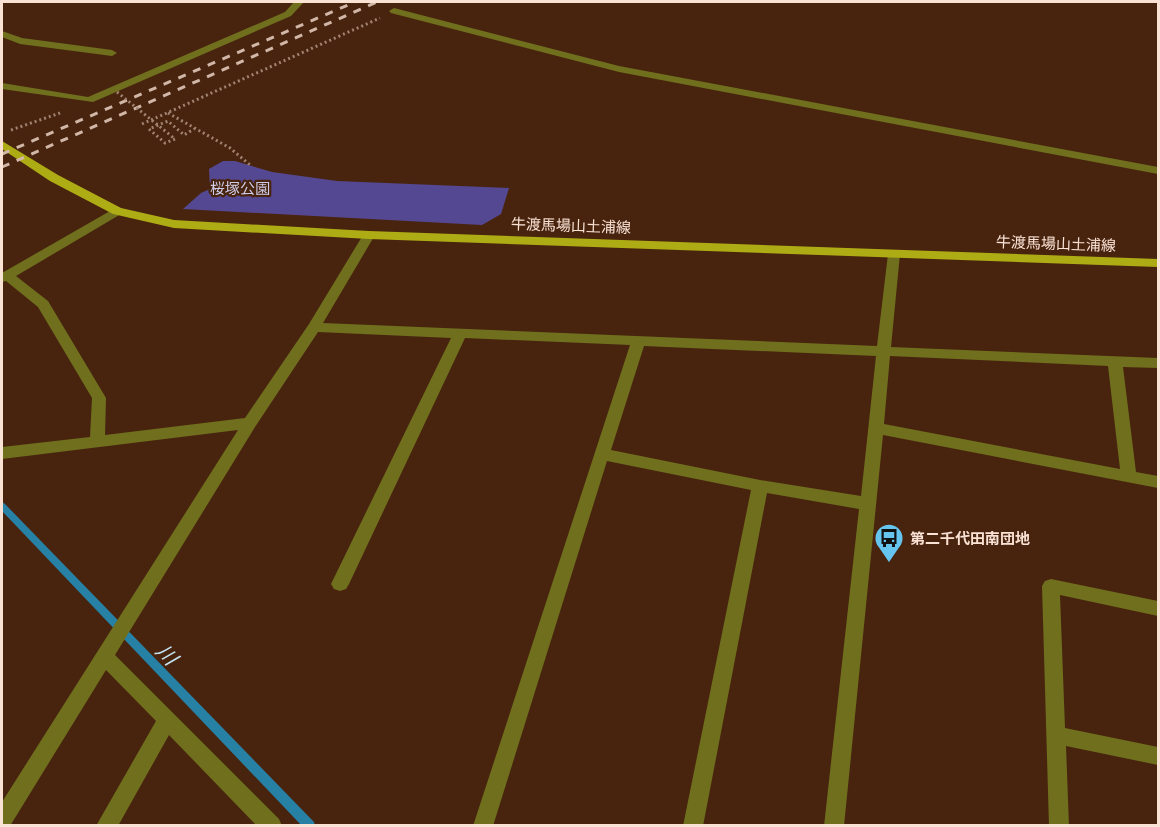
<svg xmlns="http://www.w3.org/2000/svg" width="1160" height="827" font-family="'Noto Sans','Noto Sans JP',sans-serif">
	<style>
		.green { fill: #554893 }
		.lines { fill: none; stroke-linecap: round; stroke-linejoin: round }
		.stream { fill: #2781a5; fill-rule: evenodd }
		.path { stroke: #a08271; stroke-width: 3; stroke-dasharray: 2 3; stroke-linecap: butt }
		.minor { fill: #6f6f1d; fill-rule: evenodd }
		.major { fill: #aeac15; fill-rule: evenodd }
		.rail { stroke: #d1b7a8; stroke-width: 3; stroke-dasharray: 8 8; stroke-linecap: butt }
		.path-bridge { stroke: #a08271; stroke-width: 3; stroke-dasharray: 2 3; stroke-linecap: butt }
		.labels { text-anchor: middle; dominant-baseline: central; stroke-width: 4.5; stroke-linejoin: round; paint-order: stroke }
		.park-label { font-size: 15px; fill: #cdcbe7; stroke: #48240f }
		.street-label { font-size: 15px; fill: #fae2d5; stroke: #48240f }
		.poi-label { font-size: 15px; font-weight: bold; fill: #fae2d5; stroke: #48240f; text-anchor: start }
		.near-water-label { font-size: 20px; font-style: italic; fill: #c6e5f4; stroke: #48240f }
	</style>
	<rect width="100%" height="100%" fill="#48240f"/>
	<path class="green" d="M223,161H235L272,172L337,181L509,188L501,214L482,225L183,209L201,193L210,189L209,169Z"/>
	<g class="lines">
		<path class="stream" d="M2,502L5,504L314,822L315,826H302L2,511Z"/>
		<path class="path" d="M168,113L230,148L250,165
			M142,124L380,18
			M11,130L60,113
			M175,139L165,143L149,129L168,121L184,135L194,129"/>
		<path class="minor" d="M294,2H304L291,16L93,102L2,89V83L88,97L285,12Z
			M394,8L619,66L1158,167V174L619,72L391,13L389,11Z
			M2,31L22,38L112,50L117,53L112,56L20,44L2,37Z
			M117,207L121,208L123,211L121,214L16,276L48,301L106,398L105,435L245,418L309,324L363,235L369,231L375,235L323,323L877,346L888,254L894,250L900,254L891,347L1158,358V368L1123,367L1136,472L1158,476V488L883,435L844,826H824L859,509L767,493L703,826H683L751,490L607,461L493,826H473L630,345L465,338L349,584L346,589L340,591L334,589L331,584L451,338L318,332L255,427L115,655L279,819L282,826H257L169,735L118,826H96L156,721L106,670L10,826H2V802L238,430L2,459V447L90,437L92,398L38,307L6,281L2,282V273ZM644,346L876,356L861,496L760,480L611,450ZM890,356L1108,366L1120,469L884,424Z
			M1051,579L1158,601V616L1060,595L1065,728L1158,747V765L1066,746L1069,826H1049L1042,586L1045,581Z"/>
		<path class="major" d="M2,141L58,175L121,208L174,220L369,231L1158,259V267L369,239L174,228L113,214L50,181L2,149Z"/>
		<path class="rail" d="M2,154L355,2
			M2,167L377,2"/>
		<path class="path-bridge" d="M117,92L175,139"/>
	</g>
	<defs>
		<g id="bus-pin" transform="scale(1.5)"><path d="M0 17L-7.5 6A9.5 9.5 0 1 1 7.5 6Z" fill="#65c5ee" stroke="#48240f"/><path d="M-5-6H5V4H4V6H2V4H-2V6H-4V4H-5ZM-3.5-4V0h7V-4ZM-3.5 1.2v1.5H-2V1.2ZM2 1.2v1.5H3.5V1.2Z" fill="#111"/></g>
	</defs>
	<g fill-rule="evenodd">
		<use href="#bus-pin" x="889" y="538"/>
	</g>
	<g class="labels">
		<g class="park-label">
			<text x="240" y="188">桜塚公園</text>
		</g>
		<g class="street-label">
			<text transform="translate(571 225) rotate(2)">牛渡馬場山土浦線</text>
			<text transform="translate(1056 243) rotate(2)">牛渡馬場山土浦線</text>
		</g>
		<g class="poi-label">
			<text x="910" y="538">第二千代田南団地</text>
		</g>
		<g class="near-water-label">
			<text transform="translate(167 654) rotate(46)">川</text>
		</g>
	</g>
	<rect width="1160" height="827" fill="none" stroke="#fae2d5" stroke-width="6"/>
</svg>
